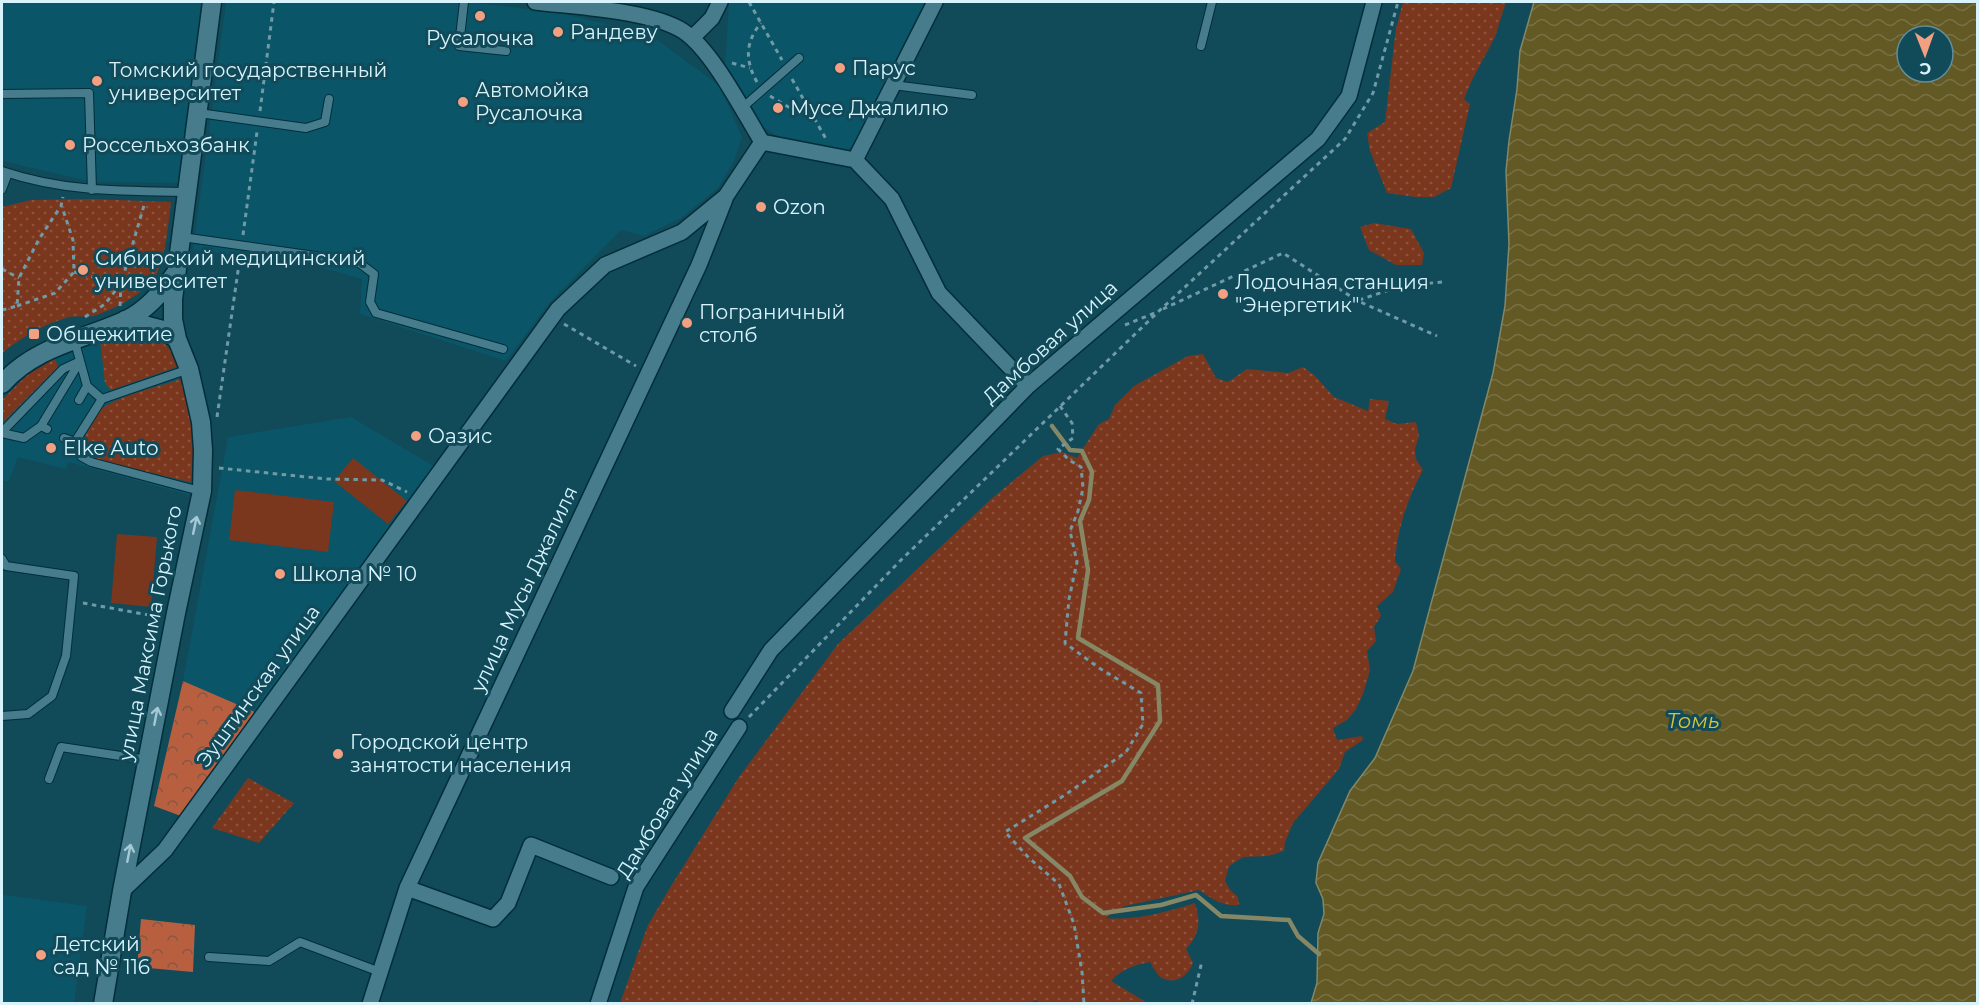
<svg xmlns="http://www.w3.org/2000/svg" width="1979" height="1005" font-family="Montserrat,sans-serif">
	<style>
		.built { fill: #0b5568 }
		.grass { fill: url(#grass-dots) }
		.forest { fill: url(#forest-crowns) }
		.park { fill: #7a371e }
		.water { fill: url(#water-waves); stroke: #858765; stroke-width: 1.5; fill-rule: evenodd }
		.lines { fill: none; stroke-linecap: round; stroke-linejoin: round }
		.stream { stroke: #858765; stroke-width: 4.5 }
		.service-casing { stroke: #022e3a; stroke-width: 10 }
		.minor-casing { stroke: #022e3a; stroke-width: 18 }
		.secondary-casing { stroke: #022e3a; stroke-width: 21 }
		.path { stroke: #6f9aa6; stroke-width: 3; stroke-dasharray: 4.5 4.5; stroke-linecap: butt }
		.service { stroke: #477c8d; stroke-width: 8 }
		.minor { stroke: #477c8d; stroke-width: 15 }
		.secondary { stroke: #477c8d; stroke-width: 18 }
		.oneway { stroke: #a5c9d5 }
		.poi-dot { fill: #f39f82; stroke: #114a59; stroke-width: 2 }
		.labels { text-anchor: middle; dominant-baseline: central; stroke-width: 6; stroke-linejoin: round; paint-order: stroke }
		.poi-label { font-size: 20px; fill: #d8f3fc; stroke: #114a59; text-anchor: start }
		.street-label { font-size: 20px; fill: #d8f3fc; stroke: #114a59 }
		.water-label { font-size: 21px; font-style: italic; fill: #d8c337; stroke: #114a59 }
	</style>
	<defs>
		<pattern id="grass-dots" width="8" height="8" patternUnits="userSpaceOnUse" patternTransform="scale(1.5)"><rect width="8" height="8" fill="#7a371e"/><path d="M2 2h.1M6 6h.1" fill="none" stroke="#8c5440" stroke-width="1.8" stroke-linecap="round"/></pattern>
		<pattern id="forest-crowns" width="20" height="18" patternUnits="userSpaceOnUse" patternTransform="scale(1.5)"><rect width="20" height="18" fill="#b75f3f"/><path d="M2 6a3 3 0 1 1 6 0M12 15a3 3 0 1 1 6 0" fill="none" stroke="#885644"/></pattern>
		<pattern id="water-waves" width="16" height="10" patternUnits="userSpaceOnUse" patternTransform="scale(1.5)"><rect width="16" height="10" fill="#625924"/><path d="M0 5q4-4 8 0t8 0" fill="none" stroke="#787145"/></pattern>
	</defs>
	<rect width="100%" height="100%" fill="#114a59"/>
	<path class="built" d="M2,2H203L181,183L92,182L2,161Z
		M226,2H469L560,13L640,32L659,41L720,86L742,137L734,161L718,188L681,218L644,236L621,230L550,302L506,361L360,314L362,279L309,264L193,250Z
		M729,2H926L855,144L847,150L779,137L763,127L725,66Z
		M134,332L180,366L194,430L193,496L68,462L66,469L18,457L9,481H2V400L27,375L55,358L100,340Z
		M351,417L434,466L257,713L183,681L228,437Z
		M4,895L87,906L74,1003H2V896Z"/>
	<path class="grass" d="M1403,2H1506L1495,37L1472,80L1464,99L1470,104L1451,188L1434,197H1415L1387,193L1370,151L1367,133L1385,122L1396,28Z
		M92,199L171,202C168,224 166,260 154,278C144,294 111,311 93,316C84,318 75,315 66,318C42,325 21,338 2,353V207L31,200Z
		M1374,223L1411,229L1424,253L1422,265H1396L1369,250L1360,227Z
		M134,332C159,339 168,341 180,366L111,390L105,383L100,340Z
		M1203,354L1216,378L1228,382L1247,369L1288,373L1303,367L1314,375L1334,397L1368,411L1370,399L1389,401L1385,419L1397,424L1416,422L1419,436L1415,449L1416,459L1423,470C1408,497 1397,530 1395,561L1401,569L1393,592L1377,606L1381,616L1374,627L1376,641L1367,651L1370,670L1363,694L1356,709L1347,720L1333,728L1337,740L1362,736L1363,740L1345,752L1339,769L1293,823L1285,842L1284,851L1268,856L1243,857L1229,866L1225,881L1231,891L1238,897L1239,905C1222,907 1213,899 1199,890L1125,906L1105,918C1134,921 1167,912 1195,903C1201,923 1200,933 1186,949L1193,963C1188,976 1176,985 1162,978C1157,975 1153,967 1150,962C1134,965 1122,969 1111,981L1146,1002H1164L1166,1003L1042,1004L1035,1000L1031,1004L620,1003L648,925L668,891L739,777L838,644L990,500L1043,456L1062,452L1077,458L1099,424L1109,419L1115,405L1134,386L1188,356Z
		M55,358L58,367L2,423V400L27,375Z
		M185,378L194,430V483L101,461C88,456 78,450 86,434C90,427 93,419 97,413C110,397 164,385 185,378Z
		M248,778L294,803L259,843L212,828Z"/>
	<path class="forest" d="M183,681L257,713L181,816L154,806Z
		M141,919L195,925L193,972L137,967Z"/>
	<path class="park" d="M353,458L407,501L388,524L334,481Z
		M235,490L334,502L328,552L229,540Z
		M117,534L157,537L151,607L111,603Z"/>
	<path class="water" d="M1534,2H1977V1003H1311L1317,983L1318,933L1324,914L1323,899L1316,883L1318,863L1350,791L1375,758L1413,671L1493,373L1505,306L1509,244L1506,171L1509,141L1517,89L1520,51ZM1907,36H1943V72H1907Z"/>
	<g class="lines">
		<path class="stream" d="M1052,426L1070,450L1082,451L1092,472L1089,500L1080,521L1088,570L1078,638L1158,685L1160,721L1122,781L1025,838L1070,876L1082,897L1103,913L1161,905L1196,895L1221,916L1289,920L1298,936L1319,954"/>
		<g class="service-casing">
			<path id="service" d="M464,2L459,46L506,51
				M1201,46L1212,2
				M893,85L972,95
				M2,94L89,93L92,190
				M742,108L799,58
				M199,113L306,128L325,122L329,99
				M2,171C64,192 122,191 187,192
				M2,189L8,173
				M182,237L358,262L374,274L370,302L376,313L503,349
				M74,339L87,386L79,400
				M87,386L102,399L189,369
				M41,426L79,363
				M2,432L63,369L80,361
				M2,433L24,438L41,426L47,429
				M64,438L75,442V449L82,457L91,462L200,491
				M75,442L102,399
				M2,559L6,566L74,576L66,656L52,696L28,714L2,716
				M49,779L61,747L147,760
				M209,957L269,961L300,942L380,972"/>
		</g>
		<g class="minor-casing">
			<path id="minor" d="M535,2C575,7 650,10 683,31C712,50 743,111 762,142L855,160L892,199L939,293L1028,386
				M692,38L712,18L720,2
				M855,160L935,2
				M732,711L771,650L1028,386L1318,139L1349,96L1374,2
				M407,888L493,919L508,903L531,845L611,877
				M122,891L165,850L558,309L605,265L682,232L726,196L762,142
				M370,1004L407,888L699,265L725,199
				M598,1004L636,887L739,727"/>
		</g>
		<g class="secondary-casing">
			<path id="secondary" d="M125,320L163,330L177,339
				M2,384C35,347 81,340 124,321C146,311 161,293 175,274
				M103,1004L122,891L176,613L202,491L203,450L201,422L189,369L177,339L173,319V299L212,2"/>
		</g>
		<path class="path" d="M749,2L782,60
			M732,63L750,68
			M792,79L826,139
			M757,82C745,61 745,42 761,23
			M770,96L790,108L812,114
			M260,111L274,2
			M243,235L257,132
			M2,269L19,278
			M74,272L121,284
			M1359,300L1401,286L1442,282
			M17,306L55,293L74,272L73,240L62,207
			M120,306L121,284L145,202
			M1163,309L1283,253L1358,301L1437,336
			M2,310L17,306L19,278L39,239L61,206L63,197
			M85,317L105,304L119,286
			M564,324L636,366
			M1125,325L1157,312
			M1060,406L1072,423L1073,438L1058,449L1069,460L1081,467L1083,488L1078,511L1070,531L1077,562L1069,599L1065,643L1099,668L1141,693L1143,724L1126,752L1065,795L1005,832L1029,858L1059,884L1074,924L1082,972L1084,1004
			M217,417L240,257
			M219,468L327,479L382,480L407,492
			M83,603L149,615L159,614
			M749,717L901,560L1159,311L1345,139L1373,93L1398,2
			M1192,1004L1202,961"/>
		<use href="#service" class="service"/>
		<use href="#minor" class="minor"/>
		<use href="#secondary" class="secondary"/>
	</g>
	<defs><path id="oneway-shaft" d="M-6 0H5M1.5-3L5.5 0L1.5 3" fill="none" stroke-width="1.6" stroke-linecap="round" stroke-linejoin="round" transform="scale(1.5)"/></defs>
	<g class="oneway">
		<use href="#oneway-shaft" transform="translate(195 525) rotate(-78)"/>
		<use href="#oneway-shaft" transform="translate(156 716) rotate(-79)"/>
		<use href="#oneway-shaft" transform="translate(129 853) rotate(-79)"/>
	</g>
	<g class="poi-dot">
		<circle cx="480" cy="16" r="6"/>
		<circle cx="558" cy="32" r="6"/>
		<circle cx="840" cy="68" r="6"/>
		<circle cx="97" cy="81" r="6"/>
		<circle cx="463" cy="102" r="6"/>
		<circle cx="778" cy="108" r="6"/>
		<circle cx="70" cy="145" r="6"/>
		<circle cx="761" cy="207" r="6"/>
		<circle cx="83" cy="270" r="6"/>
		<circle cx="1223" cy="294" r="6"/>
		<circle cx="687" cy="323" r="6"/>
		<rect x="28" y="328" width="12" height="12" rx="3"/>
		<circle cx="416" cy="436" r="6"/>
		<circle cx="51" cy="448" r="6"/>
		<circle cx="280" cy="574" r="6"/>
		<circle cx="338" cy="754" r="6"/>
		<circle cx="41" cy="955" r="6"/>
	</g>
	<g class="labels">
		<g class="poi-label">
			<text x="570" y="32">Рандеву</text>
			<text x="480" y="38" text-anchor="middle">Русалочка</text>
			<text x="852" y="68">Парус</text>
			<text x="109" y="70">Томский государственный<tspan x="109" dy="23">университет</tspan></text>
			<text x="475" y="90">Автомойка<tspan x="475" dy="23">Русалочка</tspan></text>
			<text x="790" y="108">Мусе Джалилю</text>
			<text x="82" y="145">Россельхозбанк</text>
			<text x="773" y="207">Ozon</text>
			<text x="95" y="258">Сибирский медицинский<tspan x="95" dy="23">университет</tspan></text>
			<text x="1235" y="282">Лодочная станция<tspan x="1235" dy="23">"Энергетик"</tspan></text>
			<text x="699" y="312">Пограничный<tspan x="699" dy="23">столб</tspan></text>
			<text x="46" y="334">Общежитие</text>
			<text x="428" y="436">Оазис</text>
			<text x="63" y="448">Elke Auto</text>
			<text x="292" y="574">Школа № 10</text>
			<text x="350" y="742">Городской центр<tspan x="350" dy="23">занятости населения</tspan></text>
			<text x="53" y="944">Детский<tspan x="53" dy="23">сад № 116</tspan></text>
		</g>
		<g class="street-label">
			<text transform="translate(1050 342) rotate(-42)">Дамбовая улица</text>
			<text transform="translate(524 589) rotate(-65)">улица Мусы Джалиля</text>
			<text transform="translate(150 633) rotate(-79)">улица Максима Горького</text>
			<text transform="translate(258 686) rotate(-54)">Эуштинская улица</text>
			<text transform="translate(667 803) rotate(-58)">Дамбовая улица</text>
		</g>
		<g class="water-label">
			<text x="1693" y="720">Томь</text>
		</g>
	</g>
	<rect width="1979" height="1005" fill="none" stroke="#d8f3fc" stroke-width="6"/>
	<g transform="translate(1925 54) rotate(179)"><circle r="28" fill="#114a59" stroke="#618e9a" stroke-width="1.5"/>
	<path d="M0-4.5L10 22L0 15L-10 22Z" fill="#f39f82"/>
	<text y="-9" font-size="16" font-weight="bold" text-anchor="middle" fill="#d8f3fc">С</text>
	</g>
</svg>
